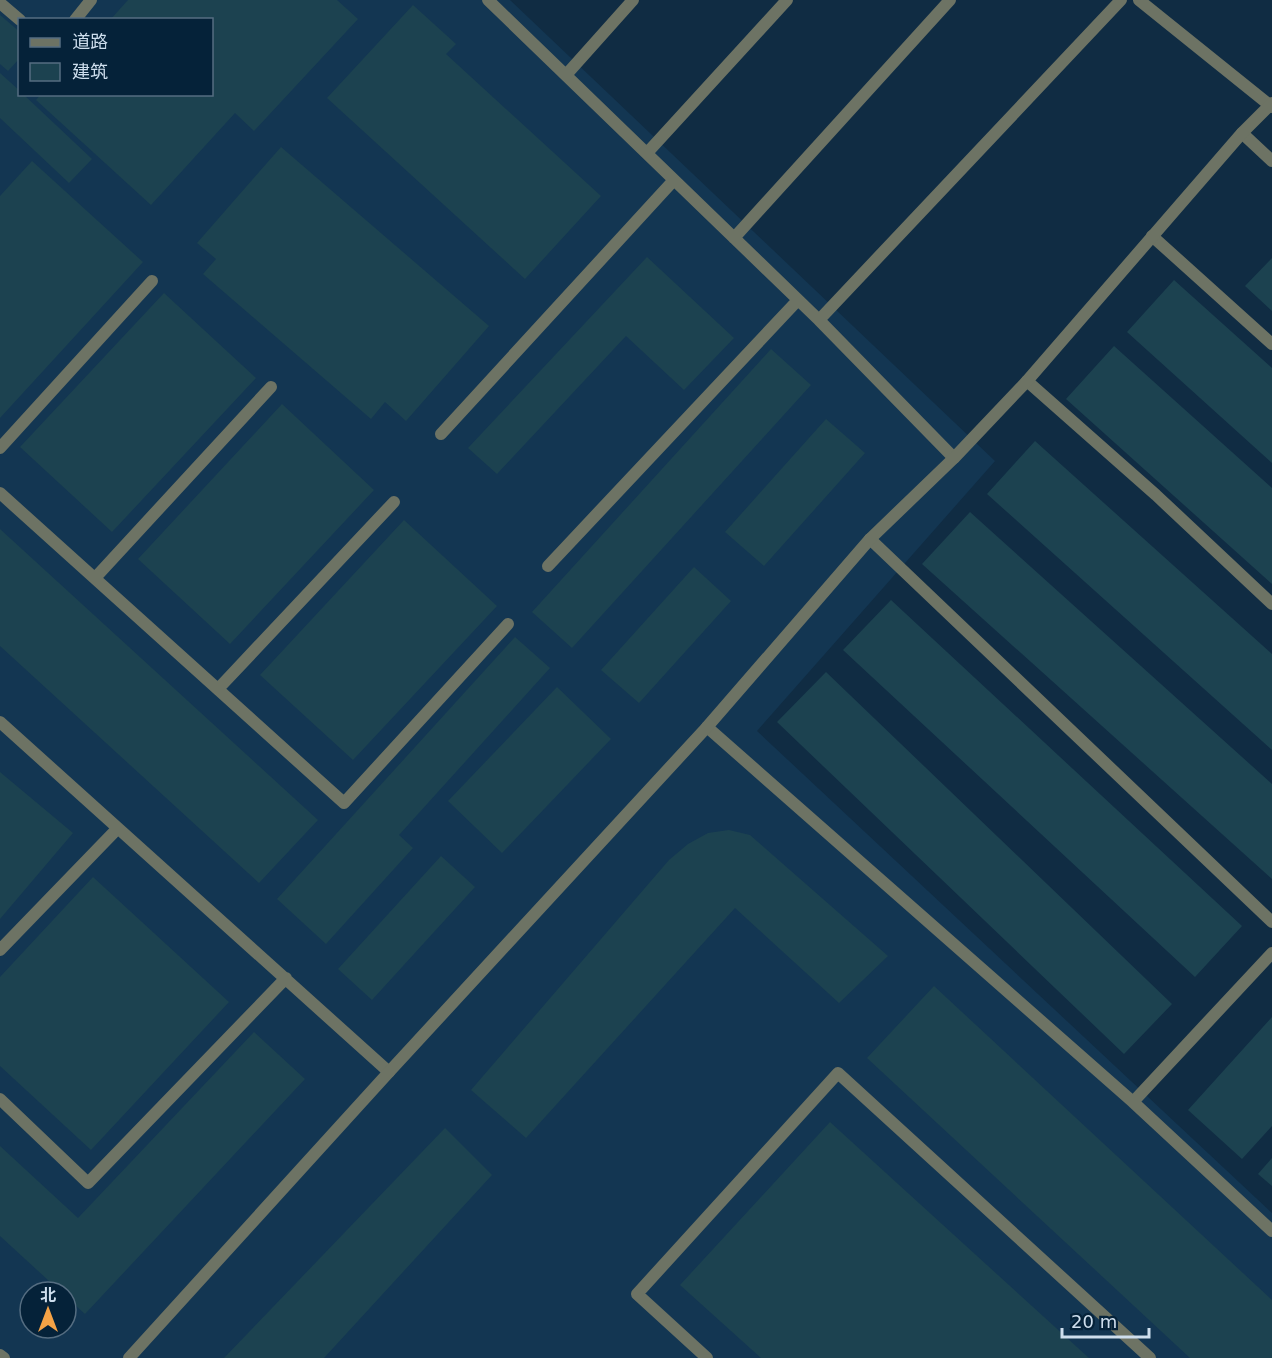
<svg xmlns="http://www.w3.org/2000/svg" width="1272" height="1358" font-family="'DejaVu Sans','Noto Sans SC',sans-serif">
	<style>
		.built { fill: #133652; fill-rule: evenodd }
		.building { fill: #1c4250 }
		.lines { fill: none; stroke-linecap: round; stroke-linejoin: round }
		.minor { stroke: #6d7364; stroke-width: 12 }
		.tertiary { stroke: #6d7364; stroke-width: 12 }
	</style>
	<rect width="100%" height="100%" fill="#102c43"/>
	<path class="built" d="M0,0H510L995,461L757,731L1272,1213V1358H0ZM20,20H212V94H20ZM30,1292H66V1328H30Z"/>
	<path class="building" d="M128,0H337L358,19L254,131L235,113L151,205L36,100L41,94H212V20H110Z
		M413,5L456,44L446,54L601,196L525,279L327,98Z
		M0,15L20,32V58L8,71L0,64Z
		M0,73L20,91V94H23L92,159L69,183L0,118Z
		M281,147L489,326L406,421L385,402L371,419L203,274L216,259L197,243Z
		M32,161L143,262L0,418V196Z
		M647,257L734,338L684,390L626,336L497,474L468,448Z
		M1272,258V311L1245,286Z
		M1174,280L1272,368V463L1127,332Z
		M164,293L256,378L112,532L20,447Z
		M1114,346L1272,488V584L1066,399Z
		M771,349L811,385L572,648L532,612Z
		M282,404L374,490L230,644L138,559Z
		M826,419L865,453L764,566L725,532Z
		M1035,441L1272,654V750L987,494Z
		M970,512L1272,784V879L922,564Z
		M404,520L497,606L353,760L260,675Z
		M0,529L318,820L259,883L0,646Z
		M694,567L731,601L639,703L601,670Z
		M891,600L1242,926L1195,977L843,650Z
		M515,637L550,668L399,835L413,848L326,944L277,899Z
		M826,672L1172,1004L1124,1054L777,722Z
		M557,687L611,739L502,853L448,801Z
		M0,772L73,833L0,919Z
		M729,830L750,835L888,956L839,1003L735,908L526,1138L471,1090L669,860L688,844L708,833Z
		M441,856L475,887L372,1000L338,969Z
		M93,877L229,1002L91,1150L0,1066V977Z
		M934,986L1272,1300V1358H1190L867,1058Z
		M1272,1017V1126L1242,1159L1188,1110Z
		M254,1032L305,1079L85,1314L66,1297V1292H61L0,1236V1146L78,1218Z
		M830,1122L1089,1358H761L680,1285Z
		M445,1128L492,1175L324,1358H224Z
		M1272,1158V1186L1258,1174Z"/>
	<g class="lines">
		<path class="minor" d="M488,0L819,320L954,458
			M1139,0L1272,107
			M0,3L20,20
			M75,20L91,0
			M566,75L633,0
			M1242,133L1272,161
			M647,153L787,0
			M1152,236L1272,344
			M734,238L950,0
			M819,320L1121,0
			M1027,381L1156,495L1272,604
			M441,434L674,180
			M0,448L152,281
			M0,493L344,803L508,624
			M870,539L1272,922
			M548,566L798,300
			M95,578L271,387
			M218,689L394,502
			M0,722L389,1072
			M707,727L1133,1102L1272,1231
			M0,950L118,828
			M0,1099L88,1183L286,978
			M1133,1102L1272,953
			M707,1358L637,1294L838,1073L1150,1358"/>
		<path class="tertiary" d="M0,1355L4,1358
			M129,1358L389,1072L707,727L870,539L954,458L1027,381L1242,133L1272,103"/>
	</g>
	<rect x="18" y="18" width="195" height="78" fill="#052239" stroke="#556d81" stroke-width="1.5"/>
	<rect x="30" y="38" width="30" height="9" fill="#6d7364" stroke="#556d81" stroke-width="1.5"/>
	<text x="72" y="48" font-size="18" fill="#cedeed">道路</text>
	<rect x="30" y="63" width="30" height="18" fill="#1c4250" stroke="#556d81" stroke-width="1.5"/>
	<text x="72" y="78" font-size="18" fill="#cedeed">建筑</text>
	<g transform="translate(48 1310)"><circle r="28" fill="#052239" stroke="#556d81" stroke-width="1.5"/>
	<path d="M0-4.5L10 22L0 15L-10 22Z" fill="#f5a346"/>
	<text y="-9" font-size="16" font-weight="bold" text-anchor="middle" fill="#cedeed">北</text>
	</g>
	<path d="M1062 1328v9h87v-9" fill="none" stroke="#cedeed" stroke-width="3"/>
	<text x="1071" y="1328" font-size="18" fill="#cedeed" stroke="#052239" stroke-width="4.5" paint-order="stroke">20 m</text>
</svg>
